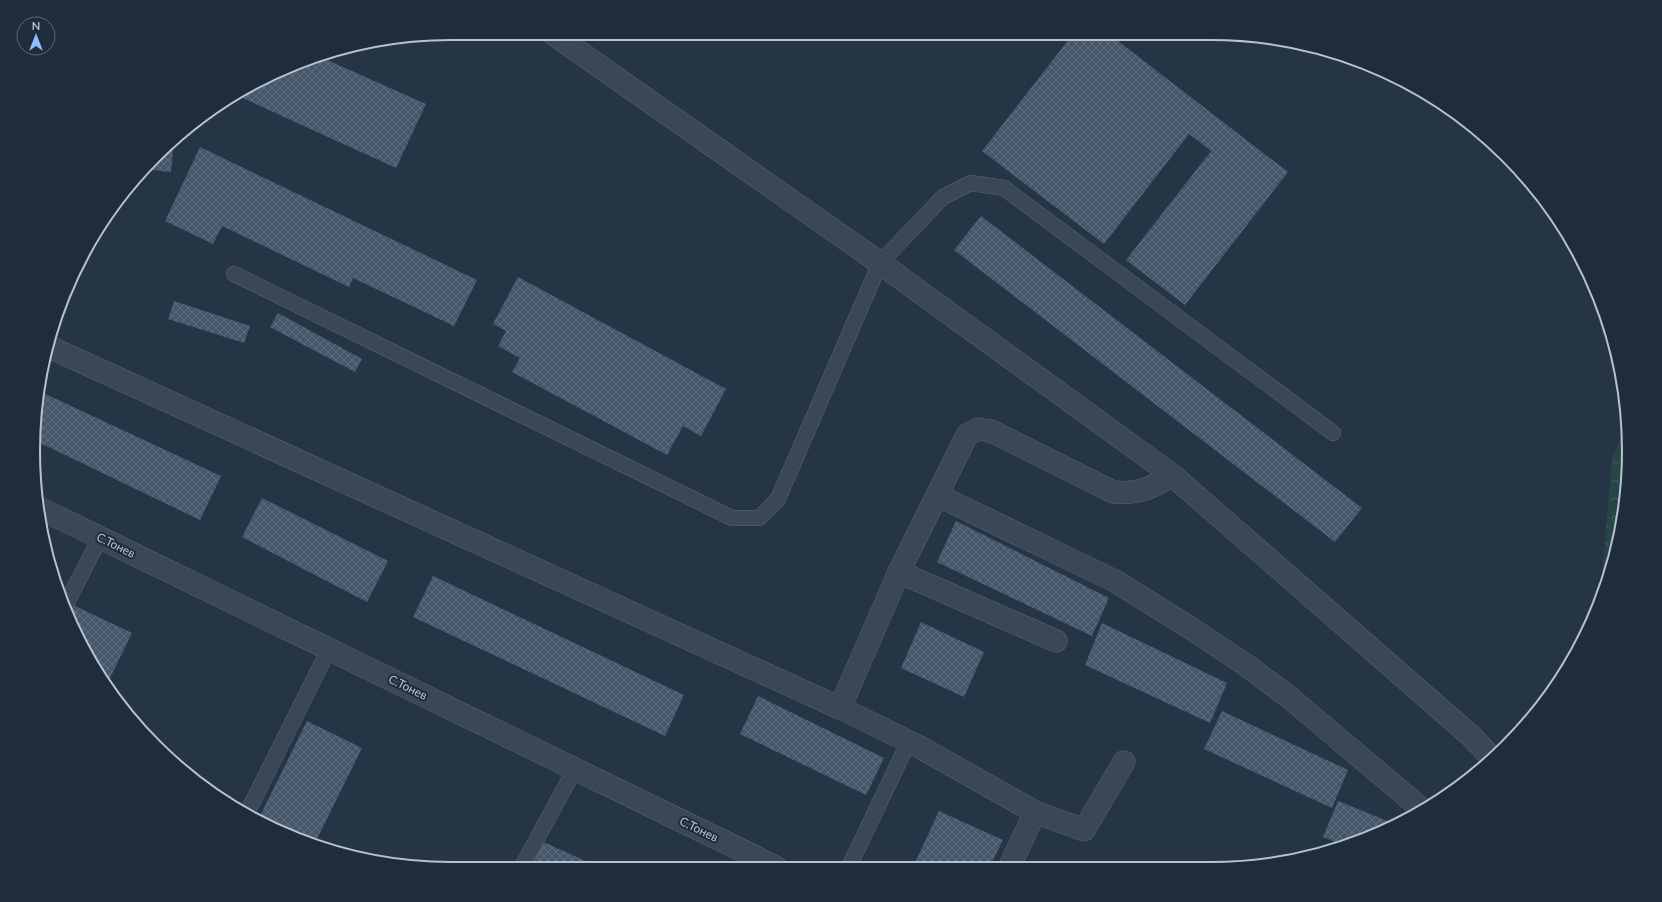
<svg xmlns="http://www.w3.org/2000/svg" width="1662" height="902" font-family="Lato,sans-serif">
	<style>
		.park { fill: url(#park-crowns) }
		.building { fill: url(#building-cross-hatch) }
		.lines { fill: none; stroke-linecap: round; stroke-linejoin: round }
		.lane-casing { stroke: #586573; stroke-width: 16 }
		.street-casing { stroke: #586573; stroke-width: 23 }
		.lane { stroke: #3a4755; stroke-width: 15 }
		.street { stroke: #3a4755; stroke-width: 22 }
		.labels { text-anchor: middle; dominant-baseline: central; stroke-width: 4; stroke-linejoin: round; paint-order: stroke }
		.street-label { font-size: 12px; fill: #b8c2cf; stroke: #1e2c3b }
		.rim { fill: none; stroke: #b8c2cf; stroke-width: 2 }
	</style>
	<defs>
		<pattern id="park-crowns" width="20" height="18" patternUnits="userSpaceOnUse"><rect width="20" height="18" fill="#274547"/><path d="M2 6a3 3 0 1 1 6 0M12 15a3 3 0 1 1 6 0" fill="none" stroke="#445e60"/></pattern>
		<pattern id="building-cross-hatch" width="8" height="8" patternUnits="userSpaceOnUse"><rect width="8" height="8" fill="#46576b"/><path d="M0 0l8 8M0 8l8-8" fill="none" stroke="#5f6e7f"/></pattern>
	</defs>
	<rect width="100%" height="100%" fill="#253546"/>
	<path class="park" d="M1628,424L1625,505L1607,585L1600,601L1612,458Z"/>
	<path class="building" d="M1073,34H1109L1288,172L1185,305L1126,260L1211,151L1189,134L1104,244L982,151Z
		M316,55L426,104L396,168L234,94Z
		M174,140L171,172L143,169L157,156Z
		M200,147L477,280L454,326L353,278L349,287L222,226L213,244L165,221Z
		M981,216L1362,508L1335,542L954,250Z
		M518,277L726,389L701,436L683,426L667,455L512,372L520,358L498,346L506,331L493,324Z
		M174,301L250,326L244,343L168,319Z
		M278,313L362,359L355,372L270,327Z
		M39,391L221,476L200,520L34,440V423Z
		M262,498L388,561L367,602L242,537Z
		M956,521L1109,598L1092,636L937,562Z
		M433,576L684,695L665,736L413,617Z
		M73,605L132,633L106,686L68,616Z
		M921,622L984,652L964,697L901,668Z
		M1102,623L1227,683L1210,723L1085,665Z
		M758,696L884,758L866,795L740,734Z
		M1222,711L1348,770L1332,808L1204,749Z
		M307,721L362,748L315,843L258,820Z
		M1338,801L1395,824L1371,837L1343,845L1323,837Z
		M939,811L1003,840L990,866L913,867Z
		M541,841L595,865L594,868H528Z"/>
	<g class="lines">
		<g class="lane-casing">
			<path id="lane" d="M234,274L732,518H759L778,499L880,263L943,197L971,183L1004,188L1333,433
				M64,608L100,538
				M246,815L329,649
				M849,867L909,741
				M521,868L575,769"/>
		</g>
		<g class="street-casing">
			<path id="street" d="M552,33L880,263L1172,475L1471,736L1491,757
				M47,346L840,708L916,745L1035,812L1084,830L1124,762
				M937,495L1115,581L1192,629L1246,665L1290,698L1423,810
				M39,508L776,867
				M899,572L1056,641
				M840,708L899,572L967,435L978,429L991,431L1113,492C1140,494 1150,489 1172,475
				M1010,866L1035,812"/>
		</g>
		<use href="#lane" class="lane"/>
		<use href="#street" class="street"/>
	</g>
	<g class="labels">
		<g class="street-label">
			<text transform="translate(116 545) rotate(26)">С.Тонев</text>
			<text transform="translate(408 687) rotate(26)">С.Тонев</text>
			<text transform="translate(699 829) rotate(26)">С.Тонев</text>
		</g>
	</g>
	<path d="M0 0H1662V902H0ZM451 40H1211A411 411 0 0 1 1622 451V451A411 411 0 0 1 1211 862H451A411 411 0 0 1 40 451V451A411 411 0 0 1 451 40Z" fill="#1e2c3b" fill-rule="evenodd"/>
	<path class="rim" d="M451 40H1211A411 411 0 0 1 1622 451V451A411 411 0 0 1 1211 862H451A411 411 0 0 1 40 451V451A411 411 0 0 1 451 40Z"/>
	<g transform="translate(36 36)"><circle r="19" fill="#1e2c3b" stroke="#5c6876"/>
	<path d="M0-3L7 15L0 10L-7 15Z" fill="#8cbfff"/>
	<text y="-6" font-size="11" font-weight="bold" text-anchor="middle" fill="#b8c2cf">N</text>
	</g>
</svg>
